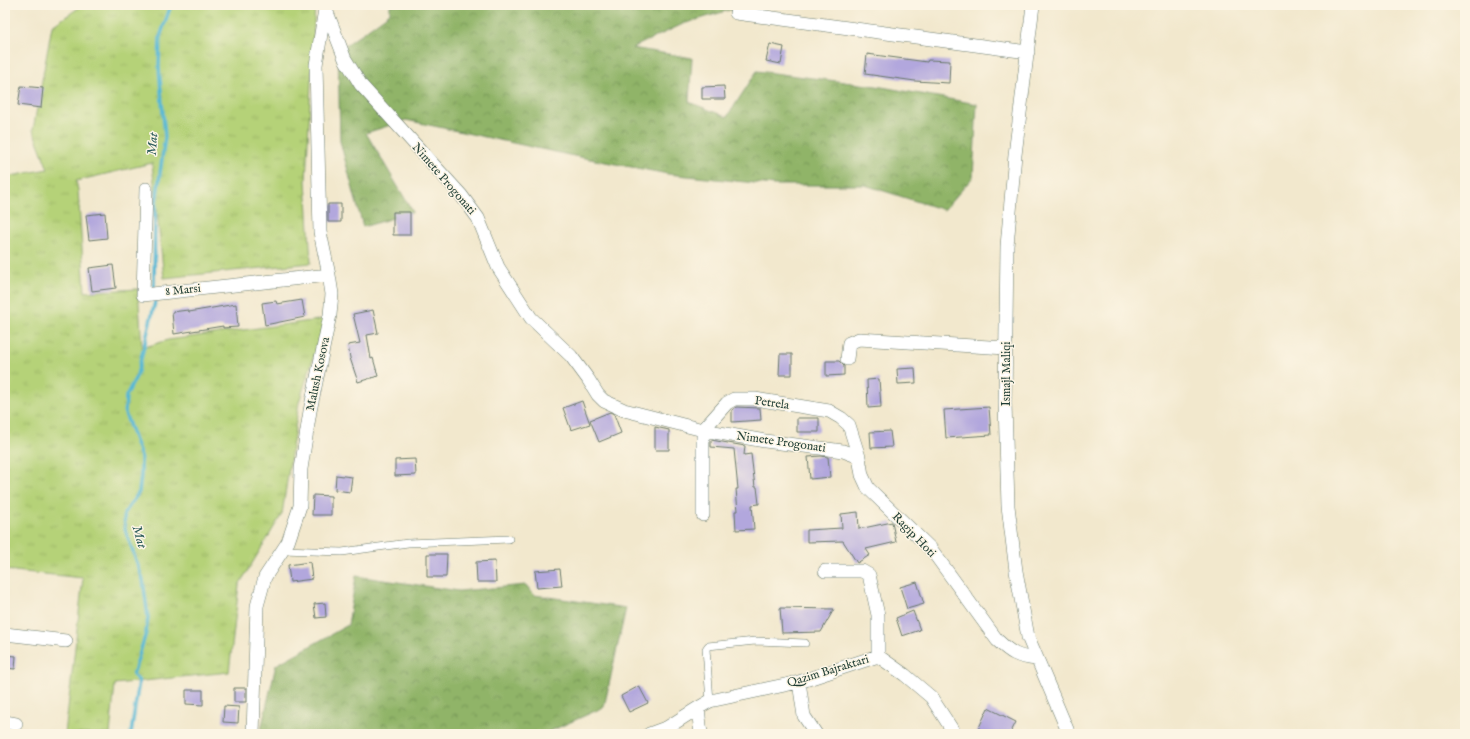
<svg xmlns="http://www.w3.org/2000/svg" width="1470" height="739" font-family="'IM FELL English',serif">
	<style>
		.grass { fill: url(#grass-tufts); stroke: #6a8856 }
		.forest { fill: url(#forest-crowns); stroke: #58784e }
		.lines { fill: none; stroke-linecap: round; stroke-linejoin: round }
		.stream { stroke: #57b8d5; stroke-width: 3.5 }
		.building { fill: #b2a7dd }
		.lane-casing { stroke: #69796a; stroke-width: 8 }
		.street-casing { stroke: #69796a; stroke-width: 14 }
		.lane { stroke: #fff; stroke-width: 7 }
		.street { stroke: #fff; stroke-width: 13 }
		.labels { text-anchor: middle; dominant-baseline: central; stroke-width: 3; stroke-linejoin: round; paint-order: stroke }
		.street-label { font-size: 12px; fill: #1f3d34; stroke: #fcf5e5 }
		.water-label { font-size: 13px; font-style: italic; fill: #2d5c5c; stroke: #fcf5e5 }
	</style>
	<defs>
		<pattern id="grass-tufts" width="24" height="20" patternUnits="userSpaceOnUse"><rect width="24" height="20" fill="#b5d278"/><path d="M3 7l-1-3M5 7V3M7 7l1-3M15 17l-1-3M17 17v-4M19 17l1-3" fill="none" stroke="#9bb568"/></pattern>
		<pattern id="forest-crowns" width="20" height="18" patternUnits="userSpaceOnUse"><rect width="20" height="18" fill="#90b468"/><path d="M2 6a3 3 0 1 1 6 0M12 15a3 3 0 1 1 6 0" fill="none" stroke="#759456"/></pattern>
	</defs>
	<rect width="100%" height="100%" fill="#fcf5e5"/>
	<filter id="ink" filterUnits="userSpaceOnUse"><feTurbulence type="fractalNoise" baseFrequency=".025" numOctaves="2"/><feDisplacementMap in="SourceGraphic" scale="8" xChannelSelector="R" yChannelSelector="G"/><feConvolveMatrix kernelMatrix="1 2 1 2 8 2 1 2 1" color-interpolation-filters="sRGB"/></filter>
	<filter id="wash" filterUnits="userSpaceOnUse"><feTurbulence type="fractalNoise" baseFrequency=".012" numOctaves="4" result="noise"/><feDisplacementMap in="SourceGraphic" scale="16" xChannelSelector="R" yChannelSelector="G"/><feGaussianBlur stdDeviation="0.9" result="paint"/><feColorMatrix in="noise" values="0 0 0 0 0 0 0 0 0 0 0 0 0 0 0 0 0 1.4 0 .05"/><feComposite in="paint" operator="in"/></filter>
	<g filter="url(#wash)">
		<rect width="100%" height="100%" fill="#f2e8cd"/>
		<path class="grass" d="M83,5H315L306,181L311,263L164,278L152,163L76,181L78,190L85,292L138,289L142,348L168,340L326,319L299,402L282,514L239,585L229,672L115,684L110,734H65L83,578L5,570V177L48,169L33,130L52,26Z"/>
		<path class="forest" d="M390,5H738L736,8L683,24L632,48L692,58L689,102L727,117L757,71L876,86L977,104L973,177L944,210L865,185H774L668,174L569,155L406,120L366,133L413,212L363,227L340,141L338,51L390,13Z
			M356,576L459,591L526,585L534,595L626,608L604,707L544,734H390L382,730L383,734H260L276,665L348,625Z"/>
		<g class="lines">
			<path class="stream" d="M154,286L155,210L165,137L159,67L160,37L171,5
				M131,734L139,681L133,675L146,633L148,617L143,580L125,529L124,514L139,492L141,475V457L125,413L126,396L137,375L155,302"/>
		</g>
		<g id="blocks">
			<path class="building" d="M770,44L784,47L781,64L766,61Z
				M867,54L927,62L928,60L950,61L949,83L915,81L865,74Z
				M21,86L43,88L41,108L18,105Z
				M724,86L725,99H702V87Z
				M328,204H341V222H328Z
				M393,212H410V235H393Z
				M105,213L107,238L89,240L86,215Z
				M113,265L116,288L92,291L89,268Z
				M302,300L305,317L265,325L262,303L276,301L277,304Z
				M236,304L238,327L223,328V326L174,334L172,312L188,310L189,312Z
				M373,310L378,333L367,335L371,359L373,358L378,376L358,382L350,358L348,345L360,343L353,314Z
				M780,354H792V375H779Z
				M826,361H839L844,366V375L826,376Z
				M915,368L916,383L898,384L897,369Z
				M879,379L881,407L868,408L867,380Z
				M582,401L590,424L571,430L563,408Z
				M736,407L760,408L761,420L732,422V410Z
				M989,407L991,435L946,438L944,410Z
				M610,412L614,414L621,433L599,442L590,420Z
				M797,418H819V432H797Z
				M655,427L669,430V450H655Z
				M890,431L892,447L871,448L870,432Z
				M711,440L745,446L744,455L751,454L755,487H757L759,504L752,505L754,529L736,530L735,511H738L736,489H738L734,449L711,447Z
				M821,456L828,457L830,477L810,479L808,457Z
				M415,459L416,475L395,476V460Z
				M336,475L352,477L350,492L335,490Z
				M313,495L331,496V515H312Z
				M858,512L859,529L892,522L896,542L866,549L870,555L857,563L843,541L807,542V530L842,528L841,514Z
				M427,554H447L446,577H427Z
				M495,561L496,582H477L476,562Z
				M310,562L312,579L290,582L288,565Z
				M560,569L562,586L537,588L535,571Z
				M917,582L924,604L907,609L900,587Z
				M325,603L326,617L316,618L314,604Z
				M780,608L834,609L821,632L782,633Z
				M913,611L920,630L902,636L896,618Z
				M5,655L16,656L15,669L5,668Z
				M639,686L648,703L629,712L621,696Z
				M234,688H246V702H234Z
				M186,690H203V705L186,704Z
				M224,706L239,707L238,723L223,722Z
				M988,708L1016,722L1010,734H976Z"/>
		</g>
	</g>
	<g filter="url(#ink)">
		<use href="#blocks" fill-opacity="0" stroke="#69796a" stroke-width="1"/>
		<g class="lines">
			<g class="lane-casing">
				<path id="lane" d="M282,550L342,552L408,543L509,539
					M710,701L706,649L708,646L755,641L805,643"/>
			</g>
			<g class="street-casing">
				<path id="street" d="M1033,5L1015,155L1007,246L1005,403L1008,506L1016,571L1028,637L1069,734
					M325,7L345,59L361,85L461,195L478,218L498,267L531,318L571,356L588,379L598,395L604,401L624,410L703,430L765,441L843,451L859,457
					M736,13L1028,52
					M146,189L143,295L329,275
					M847,359L849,343L859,339L1006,348
					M703,515V430L727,403L734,399H755L829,411L841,418L849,425L859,457L862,475L868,488L931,549L997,640C1011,653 1017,657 1036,659
					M825,571H862L869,575L878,615V656
					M5,634L66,641
					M799,682L804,716L816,734
					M5,722L16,724
					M253,734L257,606L265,577L288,542L300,506L301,469L310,411L330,315L332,294L329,275L320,232L316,65L325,9
					M649,734L668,727L698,708
					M701,734L698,708L710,701L799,682L878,656L905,675L931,697L955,734"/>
			</g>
			<use href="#lane" class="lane"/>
			<use href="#street" class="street"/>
		</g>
	</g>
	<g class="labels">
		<g class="street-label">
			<text transform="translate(444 179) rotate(49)">Nimete Progonati</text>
			<text transform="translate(183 290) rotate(-6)">8 Marsi</text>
			<text transform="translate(318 374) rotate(-78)">Malush Kosova</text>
			<text transform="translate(1006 374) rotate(-90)">Ismajl Maliqi</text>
			<text transform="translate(772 403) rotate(8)">Petrela</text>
			<text transform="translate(781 442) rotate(8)">Nimete Progonati</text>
			<text transform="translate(914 535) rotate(46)">Ragip Hoti</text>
			<text transform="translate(828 671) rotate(-17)">Qazim Bajraktari</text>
		</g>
		<g class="water-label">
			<text transform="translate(153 144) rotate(-86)">Mat</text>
			<text transform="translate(139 537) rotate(74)">Mat</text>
		</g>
	</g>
	<rect width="1470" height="739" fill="none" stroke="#fcf5e5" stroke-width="20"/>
</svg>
